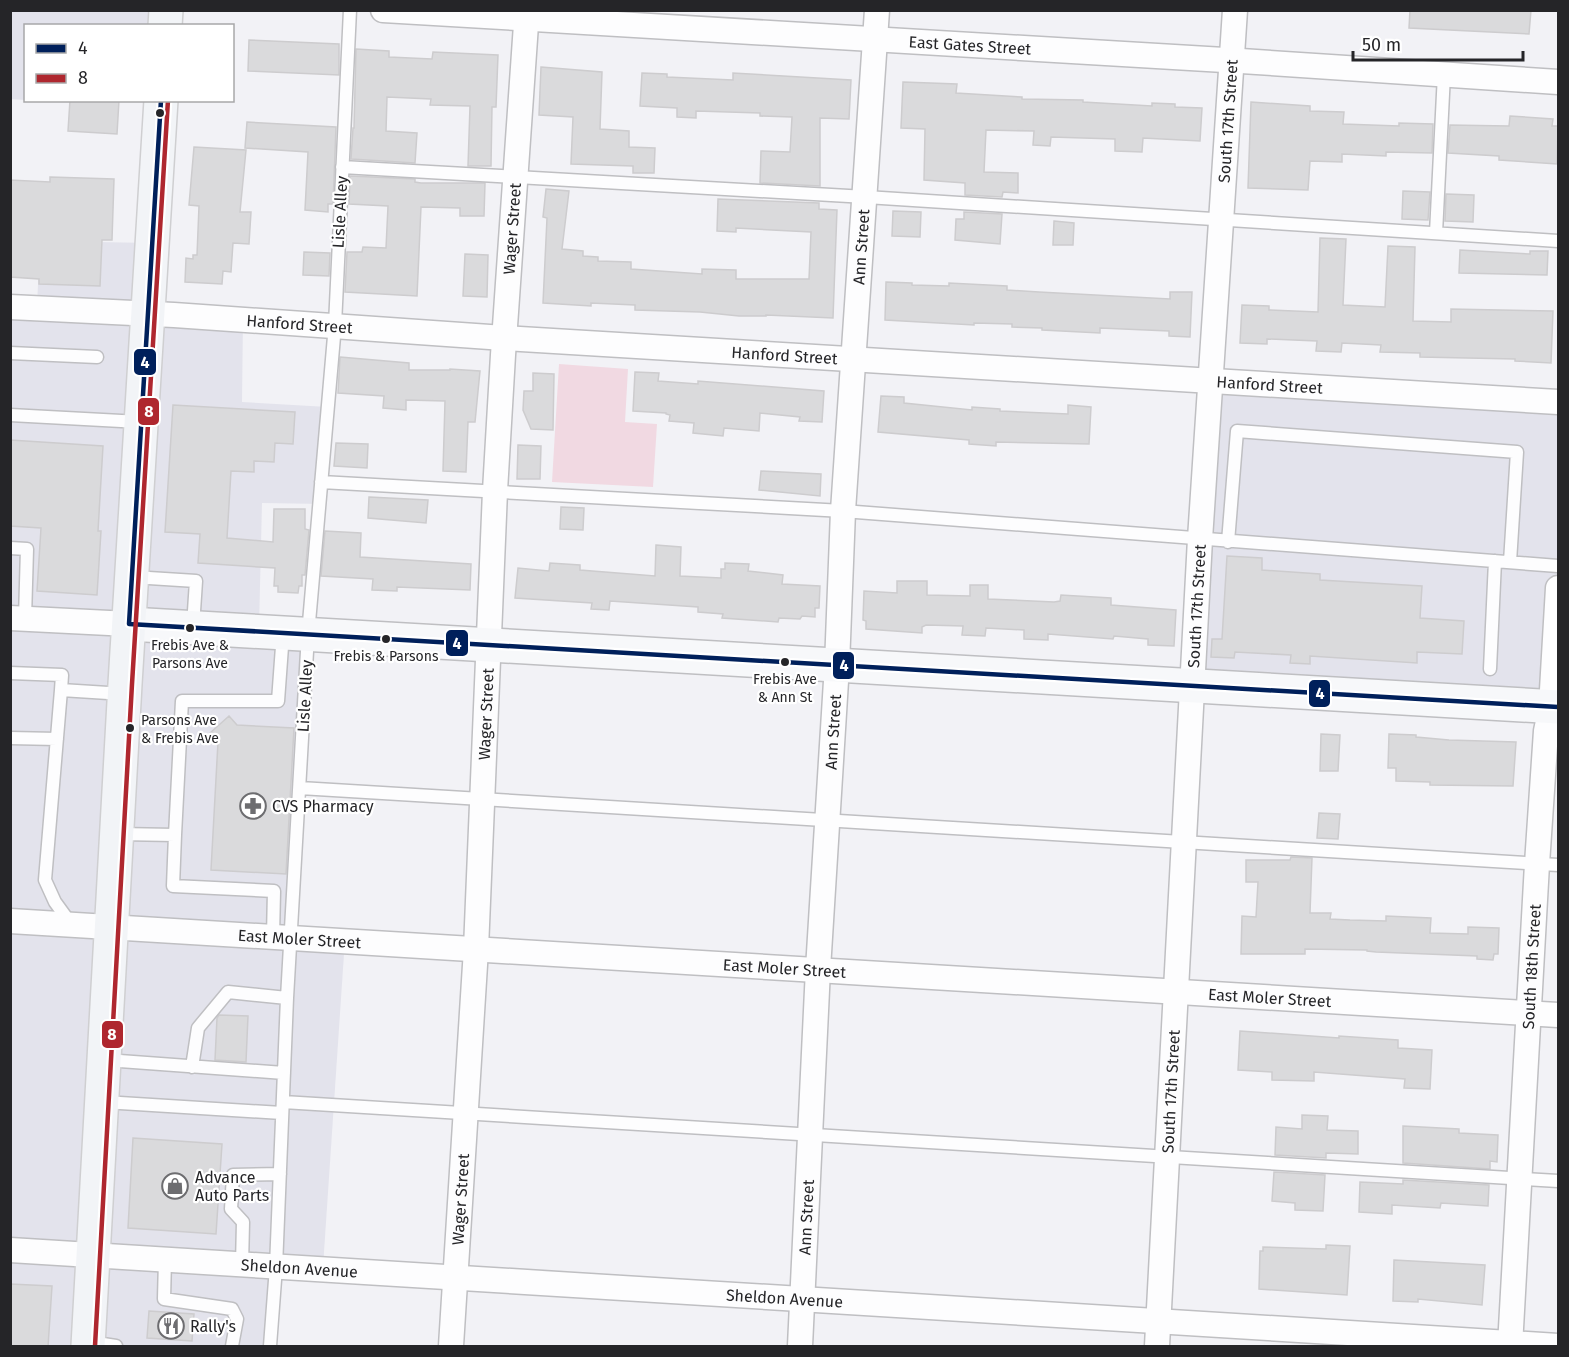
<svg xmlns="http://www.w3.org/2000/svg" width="1569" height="1357" font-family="'Fira Sans',sans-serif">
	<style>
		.built { fill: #e3e3ec }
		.green { fill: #f1d9e2 }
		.building { fill: #dadadc; stroke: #cdccce; stroke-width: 1.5 }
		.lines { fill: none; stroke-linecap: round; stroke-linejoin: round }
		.lane-casing { stroke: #bfbfc2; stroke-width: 15 }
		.street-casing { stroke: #bfbfc2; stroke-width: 27 }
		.secondary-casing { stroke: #bfbfc2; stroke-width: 36 }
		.primary-casing { stroke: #cfcfd1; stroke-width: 36 }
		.lane { stroke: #fdfdfe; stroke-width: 12 }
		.street { stroke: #fdfdfe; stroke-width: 24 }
		.secondary { stroke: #f7f8fa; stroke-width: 33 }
		.primary { stroke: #f2f4f7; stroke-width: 33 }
		.bus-1-casing { stroke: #fff; stroke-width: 9 }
		.bus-2-casing { stroke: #fff; stroke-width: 9 }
		.bus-1 { stroke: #00205b; stroke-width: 4.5 }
		.bus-2 { stroke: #af272f; stroke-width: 4.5 }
		.bus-dot { fill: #252528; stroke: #fff; stroke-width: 2 }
		.labels { text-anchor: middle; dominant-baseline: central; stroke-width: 4.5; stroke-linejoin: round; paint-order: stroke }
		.bus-label { font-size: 14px; fill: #252528; stroke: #fff }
		.street-label { font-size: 16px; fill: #252528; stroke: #fff }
		.poi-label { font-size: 16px; fill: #252528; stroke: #fff; text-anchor: start }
		.line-badge { stroke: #fff; stroke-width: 2 }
		.badge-label { font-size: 16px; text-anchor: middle; font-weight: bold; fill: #fff }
	</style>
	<rect width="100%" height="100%" fill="#f2f2f6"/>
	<path class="built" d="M10,11H166L165,25L26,26L25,100L11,99Z
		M40,241L152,243L147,314L243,317L242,402L328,407L324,504L262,503L259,628L315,632L296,937L345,939L323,1267L280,1265L272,1346H11L10,305L37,306Z
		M1211,377L1558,400V624L1553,709L1191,685Z"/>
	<path class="green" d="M559,364L628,369L625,422L657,424L653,487L552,482Z"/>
	<path class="building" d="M1410,10H1531L1529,34L1409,28Z
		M249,40L339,44V75L248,71Z
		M356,49L389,51V57L432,59L433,52L498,55L496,107H492L491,166H468L470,106L430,105L431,99L387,97L386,131L417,133L415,163L351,159L353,128H354Z
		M541,67L602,72L600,129L629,131V147L655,148L654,173H633V166L571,164L573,117L539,115Z
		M642,73L667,74V77L733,80V73L851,80L849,119L820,118V186L760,183L761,151L790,152L792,117L760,116V113L696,111V118L677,117V108L640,106Z
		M903,82L957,84L956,93L1022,97V99L1083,100V102L1152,106V103L1175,104V107L1202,108L1200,141L1143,138L1142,152L1115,151V139L1051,137L1050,146L1033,145L1034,131L986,130L984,172L1018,173V193L1003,192L1002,197L965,195V183L924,180L925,129L901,128Z
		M70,100H119L117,134L68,131Z
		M1251,102L1310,106V111L1344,112L1343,124L1399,126V123L1433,124L1432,153L1386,152V156L1342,154V162L1310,161L1308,190L1248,188Z
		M1510,116L1553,119L1552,126H1558L1557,164L1499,160V156L1448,153L1450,125L1509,126Z
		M247,122L336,127L333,204H328V212L305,210L308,152L245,148Z
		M194,147L246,150L240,212H251L249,244L233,243L231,272L223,271L222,284L185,282L186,258L193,259V255H197L199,206L189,205Z
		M350,176L415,179V182L421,183H485L484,216H460V208L421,207L417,296L345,292L347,252H362L363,247L386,248L388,206L349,204Z
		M50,177L114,179L112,240H102L100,286L39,284V279L10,277V180L50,182Z
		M546,189L569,191L562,249L583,251V256L598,257V261L631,262V269L702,274V269L736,270V279H809L811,232L736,228V232L717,231L718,199L819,203V209L837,210L833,318L766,315V316H739L700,312L635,310V305L591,303V306L543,303L547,218L543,217Z
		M1403,191L1430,192L1428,220L1402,219Z
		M1446,194L1474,195L1473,222L1445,221Z
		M893,211L921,212L920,237L892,236Z
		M964,212L1002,214L1000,244L955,240L956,219H964Z
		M1054,221L1074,223L1073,245H1053Z
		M1320,238L1346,239L1343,305L1385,307L1388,246L1415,247L1413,321L1451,322V309L1553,311L1551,363L1515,361V359L1420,357V353L1380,352L1381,345L1342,343L1341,352L1316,351L1317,341L1267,339V344L1240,343L1242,305L1269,306V310L1318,312Z
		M1460,250L1530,254V251H1548L1547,275L1459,273Z
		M304,252L330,253L329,276L303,275Z
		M465,254L488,255L487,297L463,296Z
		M886,282L912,283V285L949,286V283L1007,286V290L1039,292L1170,299V292H1192L1190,337L1169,336V331L1100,328V333L1042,330V328L1012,327V324L974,323V325L885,320Z
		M340,357L409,363V370H450V369L480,371L475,422H468L466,472L443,471L445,401L406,400V410L383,408L384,396L338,393Z
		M635,372L659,373L658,381L698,384V381L824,391L822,422L799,421L800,417L760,413L759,431L724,428L723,436L693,433L694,423L669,421L670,415L666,414V413L633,411Z
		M533,373L554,374L553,430L531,429L523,410L524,391H533Z
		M881,396L904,397V403L972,410V407L1000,409V411L1068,414V405L1091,407L1089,444L996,442V446L969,444V440L878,432Z
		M173,405L295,412L293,444L275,443L274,462L254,461V472L231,471L227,538L273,542L274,509H305V529L309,530L305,575H302V586H299L298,593L278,592V586H274L275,568L198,563L200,534L165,532Z
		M10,440L103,446L98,531H101L97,595L37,591L41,528L10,526Z
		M336,443L368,444L367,468L334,466Z
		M518,445L541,446L540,479H517Z
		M761,471L821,474L820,496L759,490Z
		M369,497L428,500L426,523L368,518Z
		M561,507L584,508L583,530L560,529Z
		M325,531L361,533L360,557L471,564L470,590L397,587V591L372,590L373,579L321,576Z
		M656,545L681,547L680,576L721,578V569H725V563L749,564L748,571L783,575L782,584L820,586L819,608H815V617L802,616L800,619L779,618L778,622L722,618L723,614L698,612V607L610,601L609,610L591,609L592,603L515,598L518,568L549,571L550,563L580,565V570L655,576Z
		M1227,556L1262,558V570L1320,574V580L1422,586L1420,618L1464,621L1462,654L1417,652V663L1310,656V664L1290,663L1291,655L1235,652L1234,658L1211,657L1212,639H1222Z
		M897,581H927V595L970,596V585H988V599L1054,602L1060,601L1061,595L1111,598V605L1176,610L1174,646L1148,645V639L1114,636L1113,639L1048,634V640L1024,639V630L986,628L985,636L962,635L963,626L926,625L922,627V633L866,629V621L863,620L864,591L897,593Z
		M229,716L237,725L294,728L286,874L211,870L218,742L210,733Z
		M1321,734L1340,735L1338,771H1320Z
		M1389,734L1416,735V737L1449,740L1516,742L1513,786L1430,785V782L1396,781V768H1388Z
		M1319,813L1340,814L1338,839L1317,838Z
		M1291,857L1312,858L1310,913H1331L1330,919L1350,920L1386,921V916L1431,918L1430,933L1468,934V927L1499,928L1498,954H1494L1493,960L1477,959V956L1376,952L1367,951V950L1305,949V954H1241L1242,916L1256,917L1258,882H1246V860H1290Z
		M219,1015L248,1016L246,1062L215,1060L217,1018Z
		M1240,1031L1339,1038V1036L1398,1040V1048L1432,1050L1430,1089L1404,1088L1405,1079L1314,1072V1081L1272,1080V1072L1238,1070Z
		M1302,1115L1328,1116L1327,1130L1358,1131V1154L1326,1153V1158L1275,1155L1276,1127L1302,1129Z
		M1403,1126L1459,1129V1133L1498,1135L1497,1162L1490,1161V1169L1403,1163Z
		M133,1138L222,1144L216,1234L128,1228Z
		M1274,1172L1325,1175L1323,1211L1295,1210V1203L1272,1201Z
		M1403,1180L1489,1185L1488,1206L1441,1203L1440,1208L1392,1205V1214L1359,1212L1360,1182L1403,1184Z
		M1326,1245L1350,1246L1347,1295L1259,1289L1260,1251H1263V1247L1326,1249Z
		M1394,1260L1485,1265L1482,1305L1418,1299V1302L1393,1301Z
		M10,1284L52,1286L48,1347H10Z
		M149,1311L194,1314L192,1341L147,1338Z"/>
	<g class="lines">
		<g class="lane-casing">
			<path id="lane" d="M342,167L866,197L1558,241
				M1436,233L1444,74
				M10,353L97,357
				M10,415L140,422
				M321,482L843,511L1558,566
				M1228,542L1237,431L1517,452L1510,562
				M10,548L27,549L25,618
				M133,577L196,581L193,626
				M1490,669L1495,561
				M10,673L62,675L61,690
				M10,738L57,739
				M300,788L1558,865
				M119,834L175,835L182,701H278L283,633
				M175,835L173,886L274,891L273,936
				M71,924L55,902L45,880L61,690L124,694
				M106,1060L284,1073
				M192,1067L198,1028L228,992L287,998
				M104,1102L282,1113
				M283,1102L1558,1181
				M165,1259L164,1299L232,1309L237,1319L232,1346
				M242,1265L243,1222L231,1209L233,1175L280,1174
				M90,1342L116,1346
				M270,1346L276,1267L287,998L308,634L335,325L350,10"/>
		</g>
		<g class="street-casing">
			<g id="street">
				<path id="s1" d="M383,10L1241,61L1558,82"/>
				<path id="s2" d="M10,307L174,315L504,338L1558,402"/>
				<path d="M10,618L129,624"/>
				<path id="s3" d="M10,921L1558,1015"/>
				<path id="s4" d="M10,1250L1558,1346"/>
				<path id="s5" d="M451,1346L476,949L495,491L503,355L527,10"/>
				<path id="s6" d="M800,1346L818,969L837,665L843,511L877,10"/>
				<path id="s7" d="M1157,1346L1200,539L1235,10"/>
				<path id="s8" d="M1510,1346L1537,864L1546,731L1551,707L1558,588"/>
			</g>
		</g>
		<g class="secondary-casing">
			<path id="secondary" d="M129,624L1558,707"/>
		</g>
		<g class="primary-casing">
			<path id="primary" d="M165,26L166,10
				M88,1346L125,684L161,100"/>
		</g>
		<use href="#lane" class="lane"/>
		<use href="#street" class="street"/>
		<use href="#secondary" class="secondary"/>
		<use href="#primary" class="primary"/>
		<g class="bus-1-casing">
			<path id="bus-1" d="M129,624L1558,707
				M129,624L161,100"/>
		</g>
		<g class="bus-2-casing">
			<path id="bus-2" d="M95,1346L132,684L168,100"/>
		</g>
		<use href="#bus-1" class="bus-1"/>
		<use href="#bus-2" class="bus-2"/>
	</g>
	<defs>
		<g id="pharmacy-ring" transform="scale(1.35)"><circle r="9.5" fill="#fff" stroke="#6d6d70" stroke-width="1.5"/><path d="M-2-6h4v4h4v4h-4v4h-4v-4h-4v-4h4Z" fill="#6d6d70"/></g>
		<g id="shop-ring" transform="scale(1.35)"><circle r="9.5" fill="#fff" stroke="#6d6d70" stroke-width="1.5"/><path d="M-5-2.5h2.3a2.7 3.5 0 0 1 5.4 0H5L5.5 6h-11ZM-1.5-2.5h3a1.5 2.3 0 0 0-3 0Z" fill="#6d6d70"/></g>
		<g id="restaurant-ring" transform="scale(1.35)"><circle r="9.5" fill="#fff" stroke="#6d6d70" stroke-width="1.5"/><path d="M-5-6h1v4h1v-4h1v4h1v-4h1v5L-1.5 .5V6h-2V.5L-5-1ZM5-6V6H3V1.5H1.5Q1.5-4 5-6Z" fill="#6d6d70"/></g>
	</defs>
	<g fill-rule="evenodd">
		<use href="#pharmacy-ring" x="253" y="806"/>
		<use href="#shop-ring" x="175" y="1186"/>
		<use href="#restaurant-ring" x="171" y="1326"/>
	</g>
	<g class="bus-dot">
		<circle cx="160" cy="113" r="5"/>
		<circle cx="190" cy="628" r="5"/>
		<circle cx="386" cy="639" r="5"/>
		<circle cx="785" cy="662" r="5"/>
		<circle cx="130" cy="728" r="5"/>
	</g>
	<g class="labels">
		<g class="bus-label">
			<text x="190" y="645">Frebis Ave &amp;<tspan x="190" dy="18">Parsons Ave</tspan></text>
			<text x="386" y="656">Frebis &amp; Parsons</text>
			<text x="785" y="679">Frebis Ave<tspan x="785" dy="18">&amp; Ann St</tspan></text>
			<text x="141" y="720" text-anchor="start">Parsons Ave<tspan x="141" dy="18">&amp; Frebis Ave</tspan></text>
		</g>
		<g class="street-label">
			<text stroke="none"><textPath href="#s1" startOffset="588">East Gates Street</textPath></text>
			<text stroke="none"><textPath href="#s7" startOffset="1227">South 17th Street</textPath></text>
			<text transform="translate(340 212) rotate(-87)">Lisle Alley</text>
			<text stroke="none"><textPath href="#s5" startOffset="1119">Wager Street</textPath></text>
			<text stroke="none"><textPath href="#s6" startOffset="1101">Ann Street</textPath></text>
			<text stroke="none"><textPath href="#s2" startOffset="290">Hanford Street</textPath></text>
			<text stroke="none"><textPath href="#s2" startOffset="776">Hanford Street</textPath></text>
			<text stroke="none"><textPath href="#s2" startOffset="1262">Hanford Street</textPath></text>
			<text stroke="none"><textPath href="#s7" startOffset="741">South 17th Street</textPath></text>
			<text transform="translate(305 696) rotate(-87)">Lisle Alley</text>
			<text stroke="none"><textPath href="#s5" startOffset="633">Wager Street</textPath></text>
			<text stroke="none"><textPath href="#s6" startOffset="615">Ann Street</textPath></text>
			<text stroke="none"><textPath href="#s3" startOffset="290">East Moler Street</textPath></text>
			<text stroke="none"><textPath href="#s3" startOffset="776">East Moler Street</textPath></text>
			<text stroke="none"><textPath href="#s8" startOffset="380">South 18th Street</textPath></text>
			<text stroke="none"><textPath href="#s3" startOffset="1262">East Moler Street</textPath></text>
			<text stroke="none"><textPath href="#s7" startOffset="255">South 17th Street</textPath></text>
			<text stroke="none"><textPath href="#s5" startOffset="147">Wager Street</textPath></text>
			<text stroke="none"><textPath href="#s6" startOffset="129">Ann Street</textPath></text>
			<text stroke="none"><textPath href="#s4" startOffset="290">Sheldon Avenue</textPath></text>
			<text stroke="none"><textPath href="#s4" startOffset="776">Sheldon Avenue</textPath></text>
		</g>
		<g class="poi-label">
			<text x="272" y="806">CVS Pharmacy</text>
			<text x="195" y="1177">Advance<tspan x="195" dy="18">Auto Parts</tspan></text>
			<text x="190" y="1326">Rally's</text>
		</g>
	</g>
	<g class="line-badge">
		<rect x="133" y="348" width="24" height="28" rx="6" fill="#00205b"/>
		<rect x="137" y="397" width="23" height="29" rx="6" fill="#af272f"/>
		<rect x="445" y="629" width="24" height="28" rx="6" fill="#00205b"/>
		<rect x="832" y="651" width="23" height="29" rx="6" fill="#00205b"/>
		<rect x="1308" y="679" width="23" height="29" rx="6" fill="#00205b"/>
		<rect x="101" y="1020" width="23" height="29" rx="6" fill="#af272f"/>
	</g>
	<g class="badge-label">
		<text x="145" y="368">4</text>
		<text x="149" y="417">8</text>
		<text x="457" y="649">4</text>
		<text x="844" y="671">4</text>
		<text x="1320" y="699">4</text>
		<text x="112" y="1040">8</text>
	</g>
	<rect width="1569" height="1357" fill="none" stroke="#252528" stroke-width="24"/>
	<rect x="24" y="24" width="210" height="78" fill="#ffffff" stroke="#a8a8a9" stroke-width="1.5"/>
	<rect x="36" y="44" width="30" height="9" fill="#00205b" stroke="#a8a8a9" stroke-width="1.5"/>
	<text x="78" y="54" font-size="18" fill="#252528">4</text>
	<rect x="36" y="74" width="30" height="9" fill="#af272f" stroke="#a8a8a9" stroke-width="1.5"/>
	<text x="78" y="84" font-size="18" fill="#252528">8</text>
	<path d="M1353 51v9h170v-9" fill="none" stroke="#252528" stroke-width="3"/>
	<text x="1362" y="51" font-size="18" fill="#252528" stroke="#ffffff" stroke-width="4.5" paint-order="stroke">50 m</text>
</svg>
